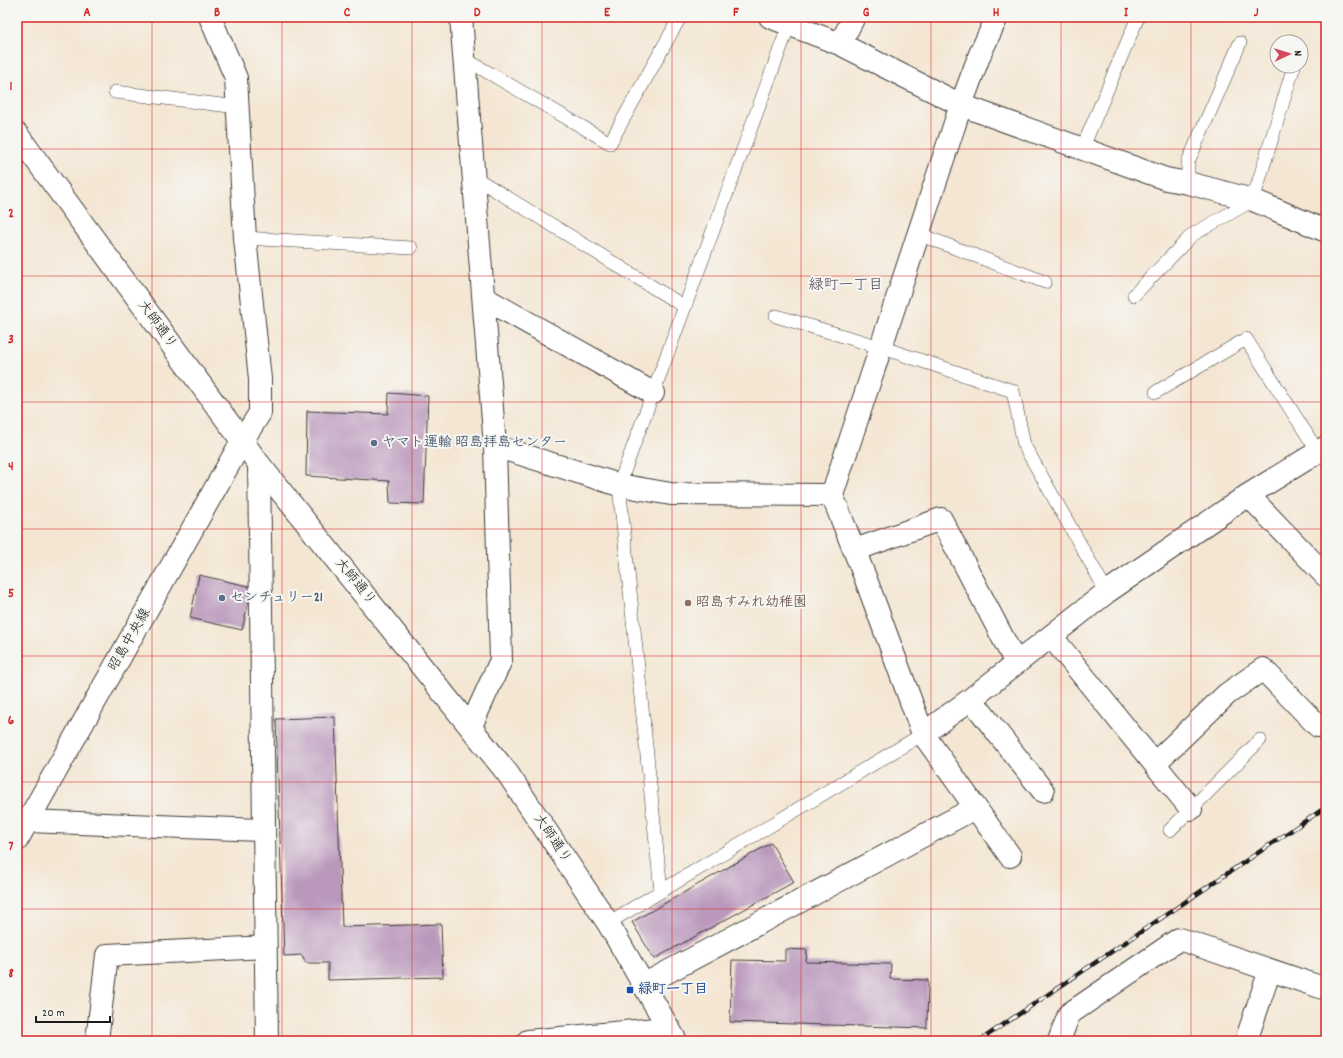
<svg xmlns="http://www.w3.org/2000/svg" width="1343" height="1058" font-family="Dekko,'Klee One',sans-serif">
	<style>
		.building { fill: #ba98bc }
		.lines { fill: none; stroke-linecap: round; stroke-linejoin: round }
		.service-casing { stroke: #3c3a37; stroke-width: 14 }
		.minor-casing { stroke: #3c3a37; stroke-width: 24 }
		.tertiary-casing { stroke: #3c3a37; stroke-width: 24 }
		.service { stroke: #fff; stroke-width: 13 }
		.minor { stroke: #fff; stroke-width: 22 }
		.tertiary { stroke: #fff; stroke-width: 22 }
		.rail-casing { stroke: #1c1c1c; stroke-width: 4.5 }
		.rail { stroke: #f6f6f2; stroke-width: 3; stroke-dasharray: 9; stroke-linecap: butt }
		.grid { fill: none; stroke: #d62828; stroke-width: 1; stroke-opacity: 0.55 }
		.service-dot { fill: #5c6f8a; stroke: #f6f6f2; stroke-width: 1.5 }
		.education-dot { fill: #8d6e63; stroke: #f6f6f2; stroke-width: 1.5 }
		.transit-dot { fill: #1a4fb4; stroke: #f6f6f2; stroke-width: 1.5 }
		.labels { text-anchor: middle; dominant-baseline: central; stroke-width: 4; stroke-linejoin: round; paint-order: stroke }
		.street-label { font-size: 14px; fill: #1c1c1c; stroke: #f6f6f2 }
		.service-label { font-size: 14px; font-weight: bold; fill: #4e5e75; stroke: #f6f6f2; text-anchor: start }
		.education-label { font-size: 14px; font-weight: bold; fill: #785e54; stroke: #f6f6f2; text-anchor: start }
		.transit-label { font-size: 14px; font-weight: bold; fill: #164399; stroke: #f6f6f2; text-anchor: start }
		.neighbourhood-label { font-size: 15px; fill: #534754; stroke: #f6f6f2 }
		.neatline { fill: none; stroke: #d62828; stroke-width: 1.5 }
		.grid-label { font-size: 13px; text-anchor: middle; font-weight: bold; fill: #d62828 }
	</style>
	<rect width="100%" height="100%" fill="#f6f6f2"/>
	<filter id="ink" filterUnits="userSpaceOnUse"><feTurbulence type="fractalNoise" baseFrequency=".025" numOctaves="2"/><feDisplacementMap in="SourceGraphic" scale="8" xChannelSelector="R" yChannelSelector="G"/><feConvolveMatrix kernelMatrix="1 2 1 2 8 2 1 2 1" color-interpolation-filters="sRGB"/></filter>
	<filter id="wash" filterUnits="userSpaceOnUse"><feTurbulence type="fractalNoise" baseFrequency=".012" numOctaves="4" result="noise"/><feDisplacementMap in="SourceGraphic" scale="16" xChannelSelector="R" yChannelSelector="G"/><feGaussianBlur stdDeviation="0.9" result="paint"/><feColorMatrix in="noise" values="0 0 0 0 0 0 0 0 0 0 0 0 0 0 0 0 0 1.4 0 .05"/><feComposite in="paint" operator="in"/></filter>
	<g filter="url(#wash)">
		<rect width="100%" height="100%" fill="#f4e6d3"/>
		<g id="blocks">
			<path class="building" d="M389,393L428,396L424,504L390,503L389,481L306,476L307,411L388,414Z
				M199,575L252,587L242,630L190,618Z
				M335,717L342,927L441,924L443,977L328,980V963H306L302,955L284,956L276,719Z
				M771,843L794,882L654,959L632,922Z
				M785,949L807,950L806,962L891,964L890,979L928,980L927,1028L730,1022L732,960L785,961Z"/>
		</g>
	</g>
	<g filter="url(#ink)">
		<use href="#blocks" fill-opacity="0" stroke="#3c3a37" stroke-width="1"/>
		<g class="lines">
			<g class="service-casing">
				<path id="service" d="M465,59L610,143L680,17
					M115,92L238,107
					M1082,149L1138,17
					M474,177L685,307
					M1188,183V162L1240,43
					M918,234L1045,282
					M245,238L411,248
					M1134,295L1192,235L1253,200L1294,66
					M776,316L880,347L1013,391L1024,445L1107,592
					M1156,392L1246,339L1318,452
					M1170,830L1260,740
					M661,891L619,485L789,25
					M608,923L923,734"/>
			</g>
			<g class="minor-casing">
				<path id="minor" d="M210,17L236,78L245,238L260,379V413L242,441
					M461,17L495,446L501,660L471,726
					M770,17L840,44L961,105L1166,179L1188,183L1253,200L1326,231
					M997,17L980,54L961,105L832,495L865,577L923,734L1010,856
					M840,44L854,17
					M484,298L653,393
					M495,446L619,485L671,494L832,495
					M259,464L267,1041
					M1248,495L1326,576
					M855,550L941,519L1016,663
					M1051,636L1191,809
					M971,699L1043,791
					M923,734L971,699L1107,592L1248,495L1326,447
					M1155,763L1227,694L1263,669L1318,726
					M27,821L264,830
					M643,985L975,808
					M97,1041L107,955L265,947
					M528,1041L667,1028
					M1059,1041L1069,1014L1179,939L1326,989
					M1246,1041L1270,970"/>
			</g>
			<g class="tertiary-casing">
				<path id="tertiary" d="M17,134L259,464L508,774L608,923L676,1041
					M17,840L242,441"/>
			</g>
			<use href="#service" class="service"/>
			<use href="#minor" class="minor"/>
			<use href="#tertiary" class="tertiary"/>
			<g class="rail-casing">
				<path id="rail" d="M979,1041L1326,807"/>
			</g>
			<use href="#rail" class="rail"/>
		</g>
	</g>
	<path class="grid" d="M152,17V1041M282,17V1041M412,17V1041M542,17V1041M672,17V1041M801,17V1041M931,17V1041M1061,17V1041M1191,17V1041M17,149H1326M17,276H1326M17,402H1326M17,529H1326M17,656H1326M17,782H1326M17,909H1326"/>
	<g class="service-dot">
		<circle cx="374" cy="443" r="4"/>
		<circle cx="222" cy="598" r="4"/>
	</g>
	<circle class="education-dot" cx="688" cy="603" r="4"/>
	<rect class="transit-dot" x="626" y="986" width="8" height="8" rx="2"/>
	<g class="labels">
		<g class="street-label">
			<text transform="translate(157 325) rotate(54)">大師通り</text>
			<text transform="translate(355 582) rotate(51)">大師通り</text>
			<text transform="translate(130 640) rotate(-60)">昭島中央線</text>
			<text transform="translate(552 839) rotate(56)">大師通り</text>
		</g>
		<g class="service-label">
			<text x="382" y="443">ヤマト運輸 昭島拝島センター</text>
			<text x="230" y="598">センチュリー21</text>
		</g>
		<g class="education-label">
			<text x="696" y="603">昭島すみれ幼稚園</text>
		</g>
		<g class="transit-label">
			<text x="638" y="990">緑町一丁目</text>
		</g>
		<g class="neighbourhood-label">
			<text x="846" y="286">緑町一丁目</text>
		</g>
	</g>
	<rect width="1343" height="1058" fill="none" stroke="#f6f6f2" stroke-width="44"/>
	<g transform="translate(1289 54) rotate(86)"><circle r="19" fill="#f6f6f2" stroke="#9f9f9c"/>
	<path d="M0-3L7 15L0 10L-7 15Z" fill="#d1495b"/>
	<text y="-6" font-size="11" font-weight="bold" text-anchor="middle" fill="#1c1c1c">N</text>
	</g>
	<path d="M36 1016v6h74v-6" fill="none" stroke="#1c1c1c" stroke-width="2"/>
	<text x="42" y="1016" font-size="12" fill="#1c1c1c" stroke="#f6f6f2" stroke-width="3" paint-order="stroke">20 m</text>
	<rect x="22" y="22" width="1299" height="1014" class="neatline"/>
	<g class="grid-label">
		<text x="87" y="16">A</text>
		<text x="217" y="16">B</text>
		<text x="347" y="16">C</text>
		<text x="477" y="16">D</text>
		<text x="607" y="16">E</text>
		<text x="736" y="16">F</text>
		<text x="866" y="16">G</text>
		<text x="996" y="16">H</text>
		<text x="1126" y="16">I</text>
		<text x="1256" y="16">J</text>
		<text x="11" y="90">1</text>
		<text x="11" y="217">2</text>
		<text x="11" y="343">3</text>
		<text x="11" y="470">4</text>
		<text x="11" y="597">5</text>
		<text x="11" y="724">6</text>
		<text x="11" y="850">7</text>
		<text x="11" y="977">8</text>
	</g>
</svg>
